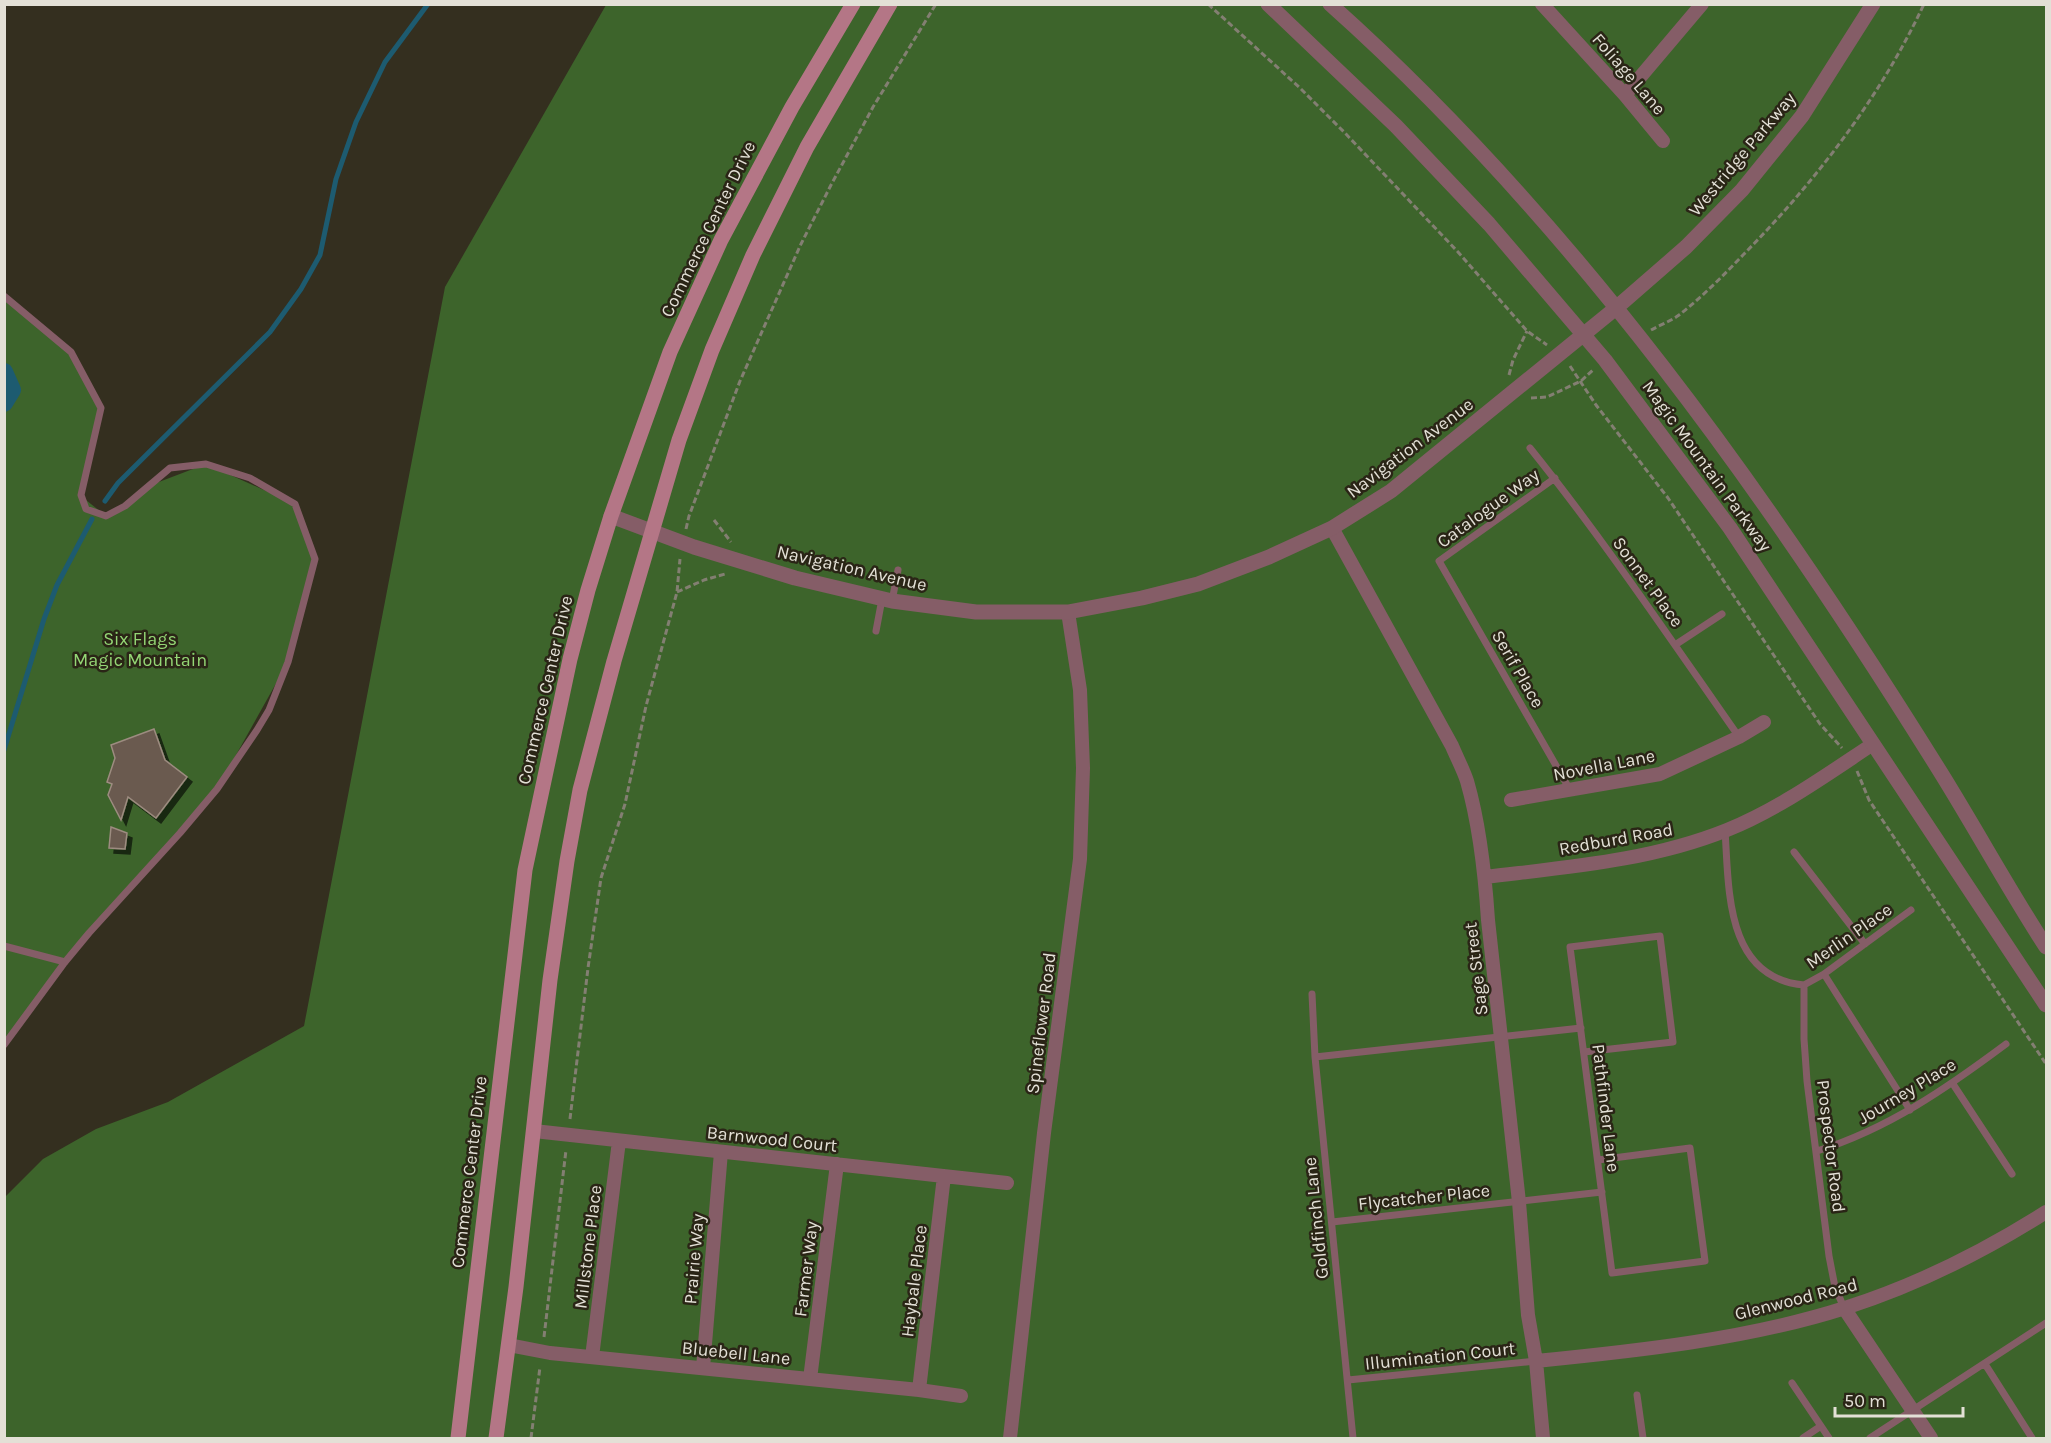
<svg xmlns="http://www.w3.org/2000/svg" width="2051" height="1443" font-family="Karla,sans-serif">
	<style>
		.green { fill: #3d642b }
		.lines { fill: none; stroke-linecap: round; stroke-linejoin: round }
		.stream { stroke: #1d5b70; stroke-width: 5 }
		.canal { stroke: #1d5b70; stroke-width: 18 }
		.building { fill: #6a5a4f; stroke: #9d8c80; stroke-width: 1.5; filter: url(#shadow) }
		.path { stroke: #837f72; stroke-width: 3; stroke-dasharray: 6 3; stroke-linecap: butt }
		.service { stroke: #855d67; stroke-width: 7 }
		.minor { stroke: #855d67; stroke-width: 14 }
		.tertiary { stroke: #855d67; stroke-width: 15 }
		.secondary { stroke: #b47686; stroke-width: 15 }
		.labels { text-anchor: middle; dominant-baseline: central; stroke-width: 5; stroke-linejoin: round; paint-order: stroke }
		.street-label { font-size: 18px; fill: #e3e0d6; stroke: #2a2516 }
		.park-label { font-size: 18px; fill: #94d775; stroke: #2a2516 }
	</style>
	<defs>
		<filter id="shadow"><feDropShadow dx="5" dy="5" stdDeviation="0" flood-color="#0009"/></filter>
	</defs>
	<rect width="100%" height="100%" fill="#342f1f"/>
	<path class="green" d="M606,5H2046V1438H5V1197L43,1159L96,1129L168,1102L304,1026L445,287Z
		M5,296L71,352L101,408L81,496L106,516L151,485L206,464L295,504L315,559L288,662L217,789L65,962L5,1047Z"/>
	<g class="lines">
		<path class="stream" d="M105,501L118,483L270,332L301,289L320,255L336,179L356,122L385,62L428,4
			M4,750L44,619L57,585L92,519"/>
		<path class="canal" d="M4,372L12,390L4,403"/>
	</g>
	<path class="building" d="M154,729L165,760L187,777L156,818L128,797L121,820L108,795L112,784L107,782L115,758L111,745Z
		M111,827L127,833L125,849L109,848Z"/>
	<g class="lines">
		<path class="path" d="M1208,4L1300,88L1345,133L1458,252L1527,331L1547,345
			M1651,330C1660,325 1671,321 1679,315C1702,297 1723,276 1743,255C1815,182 1880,98 1924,4
			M1570,366L1596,405L1668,498L1820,724L1842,748
			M1509,375L1513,360L1527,331
			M1531,398L1547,397L1581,381L1594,369
			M714,520L731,542
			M686,529L689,516L740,381L801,244L831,185L873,107L936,4
			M677,592L704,580L725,574
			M1857,771L1869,800L2046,1064
			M570,1119L588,968L601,878L625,804L646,706L677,592L680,559
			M544,1337L566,1150
			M531,1438L540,1367"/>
		<path class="service" d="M4,296L71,352L101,408L81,495L86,509L106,516L125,506L170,468L206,464L250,478L295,504L315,559L288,662L269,710L257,730L217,789L180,833L89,933L65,962L4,1045
			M1530,448C1604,540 1671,640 1739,737
			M1555,478L1439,561L1570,790
			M892,601L898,570
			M876,631L882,599
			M1675,645L1722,614
			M1725,830C1729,889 1725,978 1804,985
			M1794,852L1865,944
			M4,946L65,962
			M1824,974L1910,1110
			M1804,985V1039L1807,1081L1829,1256L1835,1287L1844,1308
			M1804,985L1824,974L1911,910
			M1312,994L1315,1057L1353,1438
			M1584,1052L1673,1042L1660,936L1570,947L1612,1273L1705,1261L1690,1148L1598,1160
			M1315,1057L1581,1028
			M1953,1084L2012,1174
			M1817,1151C1888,1129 1947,1088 2006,1044
			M1332,1222L1602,1192
			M1985,1364L2032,1438
			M1348,1380L1536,1361
			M1792,1383L1829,1438
			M1637,1395L1643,1438
			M1803,1438L1821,1426
			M1870,1438L2046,1323"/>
		<path class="minor" d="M1542,4L1625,95L1663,141
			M1625,95L1702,4
			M1332,528L1452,746C1457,758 1463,769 1467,781C1480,826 1485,874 1488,920L1519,1202L1528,1315L1536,1361L1543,1438
			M1511,800L1660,774L1739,737L1764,722
			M1485,877C1567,867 1650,861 1727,830C1779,809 1826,775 1873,744
			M534,1131L1007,1183
			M1844,1308L1931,1438
			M509,1345L550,1353L919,1390L961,1396
			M592,1357L619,1141
			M1536,1361C1637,1351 1748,1339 1845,1308C1917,1285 1983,1252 2046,1212
			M703,1368L721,1152
			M810,1379L837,1164
			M919,1390L944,1176
			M1010,1438L1044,1133L1080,859L1083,768L1080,690L1068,612"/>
		<path class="tertiary" d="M1268,4L1396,126L1489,224L1605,360L1730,528L2046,1005
			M1330,4C1574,222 1769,496 1941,773C1977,831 2009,890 2046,947
			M611,516L694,547L795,578L892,601L976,612H1068L1142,598L1198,584L1269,557L1332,528L1391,491L1616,308L1686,247L1742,190L1802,116L1873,4"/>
		<path class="secondary" d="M458,1438L525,870L570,659L588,590L611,516L670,352L721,240L792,107L853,4
			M496,1438L516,1287L550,980L567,861L580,790L614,661L679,440L712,350L753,255L807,147L890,4"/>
	</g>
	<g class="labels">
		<g class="street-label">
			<text transform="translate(1629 74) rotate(49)">Foliage Lane</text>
			<text transform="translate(1742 154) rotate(-50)">Westridge Parkway</text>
			<text transform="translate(708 229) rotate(-64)">Commerce Center Drive</text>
			<text transform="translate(1410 448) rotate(-37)">Navigation Avenue</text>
			<text transform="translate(1707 466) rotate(54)">Magic Mountain Parkway</text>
			<text transform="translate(1488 508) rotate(-36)">Catalogue Way</text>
			<text transform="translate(852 568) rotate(13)">Navigation Avenue</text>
			<text transform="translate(1648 582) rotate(54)">Sonnet Place</text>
			<text transform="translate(1518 669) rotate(60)">Serif Place</text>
			<text transform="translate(545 690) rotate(-77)">Commerce Center Drive</text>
			<text transform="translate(1604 765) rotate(-11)">Novella Lane</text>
			<text transform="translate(1616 839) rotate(-10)">Redburd Road</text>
			<text transform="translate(1849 936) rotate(-35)">Merlin Place</text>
			<text transform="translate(1476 969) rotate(-97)">Sage Street</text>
			<text transform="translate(1041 1023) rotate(-83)">Spineflower Road</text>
			<text transform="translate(1907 1091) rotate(-31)">Journey Place</text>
			<text transform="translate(1606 1108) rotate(83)">Pathfinder Lane</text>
			<text transform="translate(772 1139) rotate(6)">Barnwood Court</text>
			<text transform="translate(1831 1146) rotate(83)">Prospector Road</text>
			<text transform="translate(469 1172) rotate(-83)">Commerce Center Drive</text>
			<text transform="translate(1424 1197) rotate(-6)">Flycatcher Place</text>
			<text transform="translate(1316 1218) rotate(-96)">Goldfinch Lane</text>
			<text transform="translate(588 1247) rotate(-83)">Millstone Place</text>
			<text transform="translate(694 1259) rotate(-85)">Prairie Way</text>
			<text transform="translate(806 1269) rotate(-83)">Farmer Way</text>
			<text transform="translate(914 1281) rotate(-83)">Haybale Place</text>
			<text transform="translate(1796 1299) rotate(-14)">Glenwood Road</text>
			<text transform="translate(736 1353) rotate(6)">Bluebell Lane</text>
			<text transform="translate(1440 1356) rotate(-6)">Illumination Court</text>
		</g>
		<g class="park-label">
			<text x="140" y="639">Six Flags<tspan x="140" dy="21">Magic Mountain</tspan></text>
		</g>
	</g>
	<rect width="2051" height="1443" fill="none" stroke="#e3e0d6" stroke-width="12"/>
	<path d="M1835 1407v9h128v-9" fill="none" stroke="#e3e0d6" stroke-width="3"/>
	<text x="1844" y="1407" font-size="18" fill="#e3e0d6" stroke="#2a2516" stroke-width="4.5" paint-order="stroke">50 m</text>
</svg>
